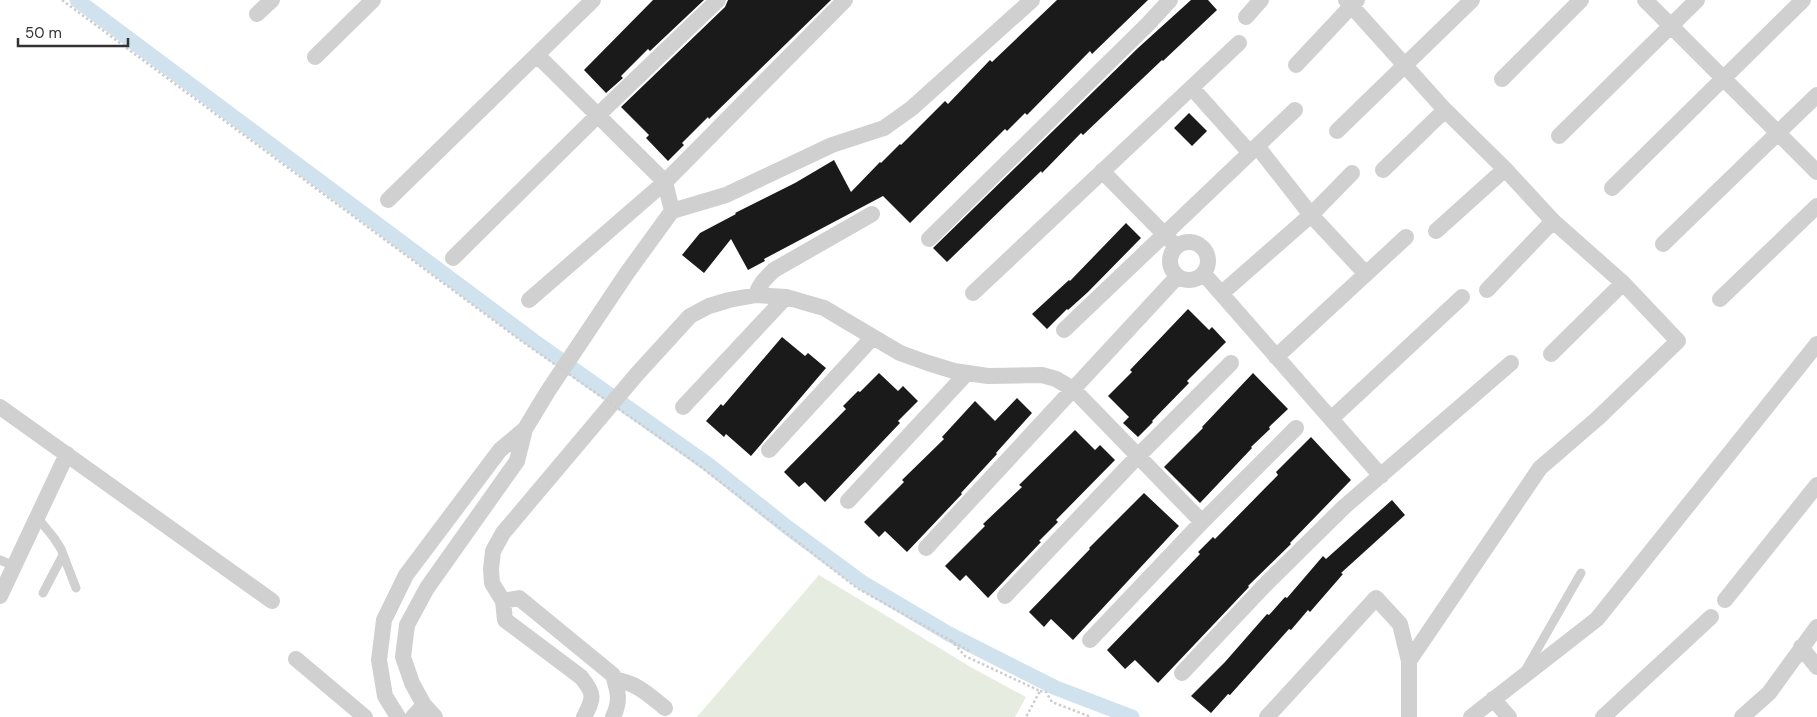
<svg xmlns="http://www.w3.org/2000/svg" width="1817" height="717" font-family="'DM Sans',sans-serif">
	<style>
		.green { fill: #e6ecdf }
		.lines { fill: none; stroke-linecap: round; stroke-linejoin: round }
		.canal { stroke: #cfe2ee; stroke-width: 15 }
		.building { fill: #1a1a1a }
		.path { stroke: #cdcdcd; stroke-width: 2.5; stroke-dasharray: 2.5 2.5; stroke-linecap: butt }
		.lane { stroke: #d0d0d0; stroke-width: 9 }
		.street { stroke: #d0d0d0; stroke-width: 16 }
		.path-bridge { stroke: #cdcdcd; stroke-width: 2.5; stroke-dasharray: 2.5 2.5; stroke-linecap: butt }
	</style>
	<rect width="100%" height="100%" fill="#fff"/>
	<path class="green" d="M819,575L974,669L1026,697L1015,717H697Z"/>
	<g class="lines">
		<path class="canal" d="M77,0L534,341L709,465L787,527L863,583L949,634L1056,688L1132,717"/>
	</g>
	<path class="building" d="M653,0H704L650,51L648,49L621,76L623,78L606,93L584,70Z
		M728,0H831L709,119L708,117L682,143L684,145L668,161L646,138L649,135L621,107L725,7Z
		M1057,0H1148L1092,54L1090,51L1027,115L1025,113L1007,131L1005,129L910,223L883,196L764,259L765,261L748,270L731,239L704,273L682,255L700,233L736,214L735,213L795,183L834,160L851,192L880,162L881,163L900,144L901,145L945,101L948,104L990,60L992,62Z
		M1191,0H1208L1217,10L1163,61L1162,60L1083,135L1081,133L1042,173L1041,171L947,262L933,248L1138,48Z
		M1189,113L1207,131L1192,146L1174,128Z
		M1126,223L1141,238L1088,292L1068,310L1067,309L1047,329L1032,314L1069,280L1070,281Z
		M1188,309L1209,330L1212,327L1226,342L1187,381L1189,383L1152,421L1153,422L1138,437L1123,423L1129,417L1108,396L1132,372L1130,370Z
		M782,337L805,356L808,353L826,368L751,456L726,434L724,437L706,421L721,404L723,406Z
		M879,373L898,391L903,386L918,401L898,421L900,423L825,502L805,482L799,487L784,472L846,409L843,406L858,391L860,392Z
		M1253,373L1288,409L1269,427L1270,429L1251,447L1252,448L1200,503L1164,467L1203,428L1202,427Z
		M1017,398L1032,413L996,453L997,454L961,493L962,494L907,552L885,531L879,537L864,522L904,482L902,480L944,439L942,437L975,401L995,421Z
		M1075,430L1095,450L1100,445L1115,460L1056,520L1058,522L1039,541L1041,542L988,598L966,575L960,581L945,566L985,526L983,524L1022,487L1019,485Z
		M1311,437L1351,480L1290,543L1291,544L1248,586L1249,587L1158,683L1135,660L1125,669L1107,650L1200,554L1198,552L1213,537L1215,539L1278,475L1276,472Z
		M1144,493L1179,526L1073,640L1051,619L1044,627L1029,612L1090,549L1089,548Z
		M1392,500L1405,515L1341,573L1343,574L1310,612L1308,610L1291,630L1289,629L1230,695L1228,694L1211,713L1191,696L1225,662L1267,614L1269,615L1285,597L1287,598L1323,556L1326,559Z"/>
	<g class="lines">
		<path class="path" d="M951,640L965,656L1040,691L1026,717
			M1040,691L1046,692L1052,702L1091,717"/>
		<path class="lane" d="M37,517L54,538L61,549L76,588
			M0,560L14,566
			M43,593L63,555
			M1526,669L1581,573"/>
		<path class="street" d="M1346,0L1445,110
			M1645,0L1817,172
			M257,14L272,0
			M1246,17L1261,0
			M315,57L373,0
			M1296,65L1357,0
			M1502,79L1581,0
			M1192,88L1250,153
			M1337,131L1472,0
			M1559,136L1697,0
			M1257,146L1311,215L1366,274
			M1383,170L1445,110L1505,169L1553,221L1623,283L1678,341L1598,418L1540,468L1409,661V717
			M1102,171L1172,242
			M1612,188L1803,0
			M388,200L593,0
			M672,211L726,195L832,145L884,128L912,108L1032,0
			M1436,231L1505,169
			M929,239L1148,24L1170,0
			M1170 261a19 19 0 1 1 38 0a19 19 0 1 1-38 0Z
			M1663,244L1817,95
			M453,258L597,116L718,0
			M1204,274L1381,476
			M1487,290L1553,221
			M973,293L1239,43
			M1222,293L1311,215L1352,173
			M756,295C759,284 766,278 774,270L872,214
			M1720,299L1817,206
			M529,300L665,182L845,0
			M1064,330L1295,110
			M1551,354L1623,283
			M1276,357L1406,237
			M0,407L272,601
			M683,407L786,297
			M1331,419L1462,297
			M769,450L873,337
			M848,501L967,373
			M926,548L1177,277
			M0,596L67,454
			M1005,596L1138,456L1231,363
			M1725,600L1817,485
			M503,601L519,598L613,675C618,692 621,700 613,717
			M1090,640L1202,522L1296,428
			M1801,647L1817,667
			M296,659L365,717
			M1182,673L1263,587L1344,507L1511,363
			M615,680C636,682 649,695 665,708
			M1493,699L1509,717
			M398,717L385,696L379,660L384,620L406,575L500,450L525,429L548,391L627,273L672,211L665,182L537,55
			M413,717L424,705
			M435,717L424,705L412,683L403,657L407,625L427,588L517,461L525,429
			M584,717C594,698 595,694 581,677L505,620L503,601L492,583L491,569L493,551L503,533L637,374L690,316L709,306L729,300L756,295L786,297L824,308L900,353L928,363L954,371L988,376L1042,375L1056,379L1073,389L1202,522
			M1267,717L1376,598L1400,624L1409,661
			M1471,717L1597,619L1817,344
			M1603,717L1711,617
			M1742,717L1769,693L1817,627"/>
		<path class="path-bridge" d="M62,0L520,340L696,463L857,588L971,652"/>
	</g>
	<path d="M18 38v8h110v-8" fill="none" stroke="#333333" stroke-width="2.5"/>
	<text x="25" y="38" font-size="15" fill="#333333" stroke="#ffffff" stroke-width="4" paint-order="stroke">50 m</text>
</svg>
